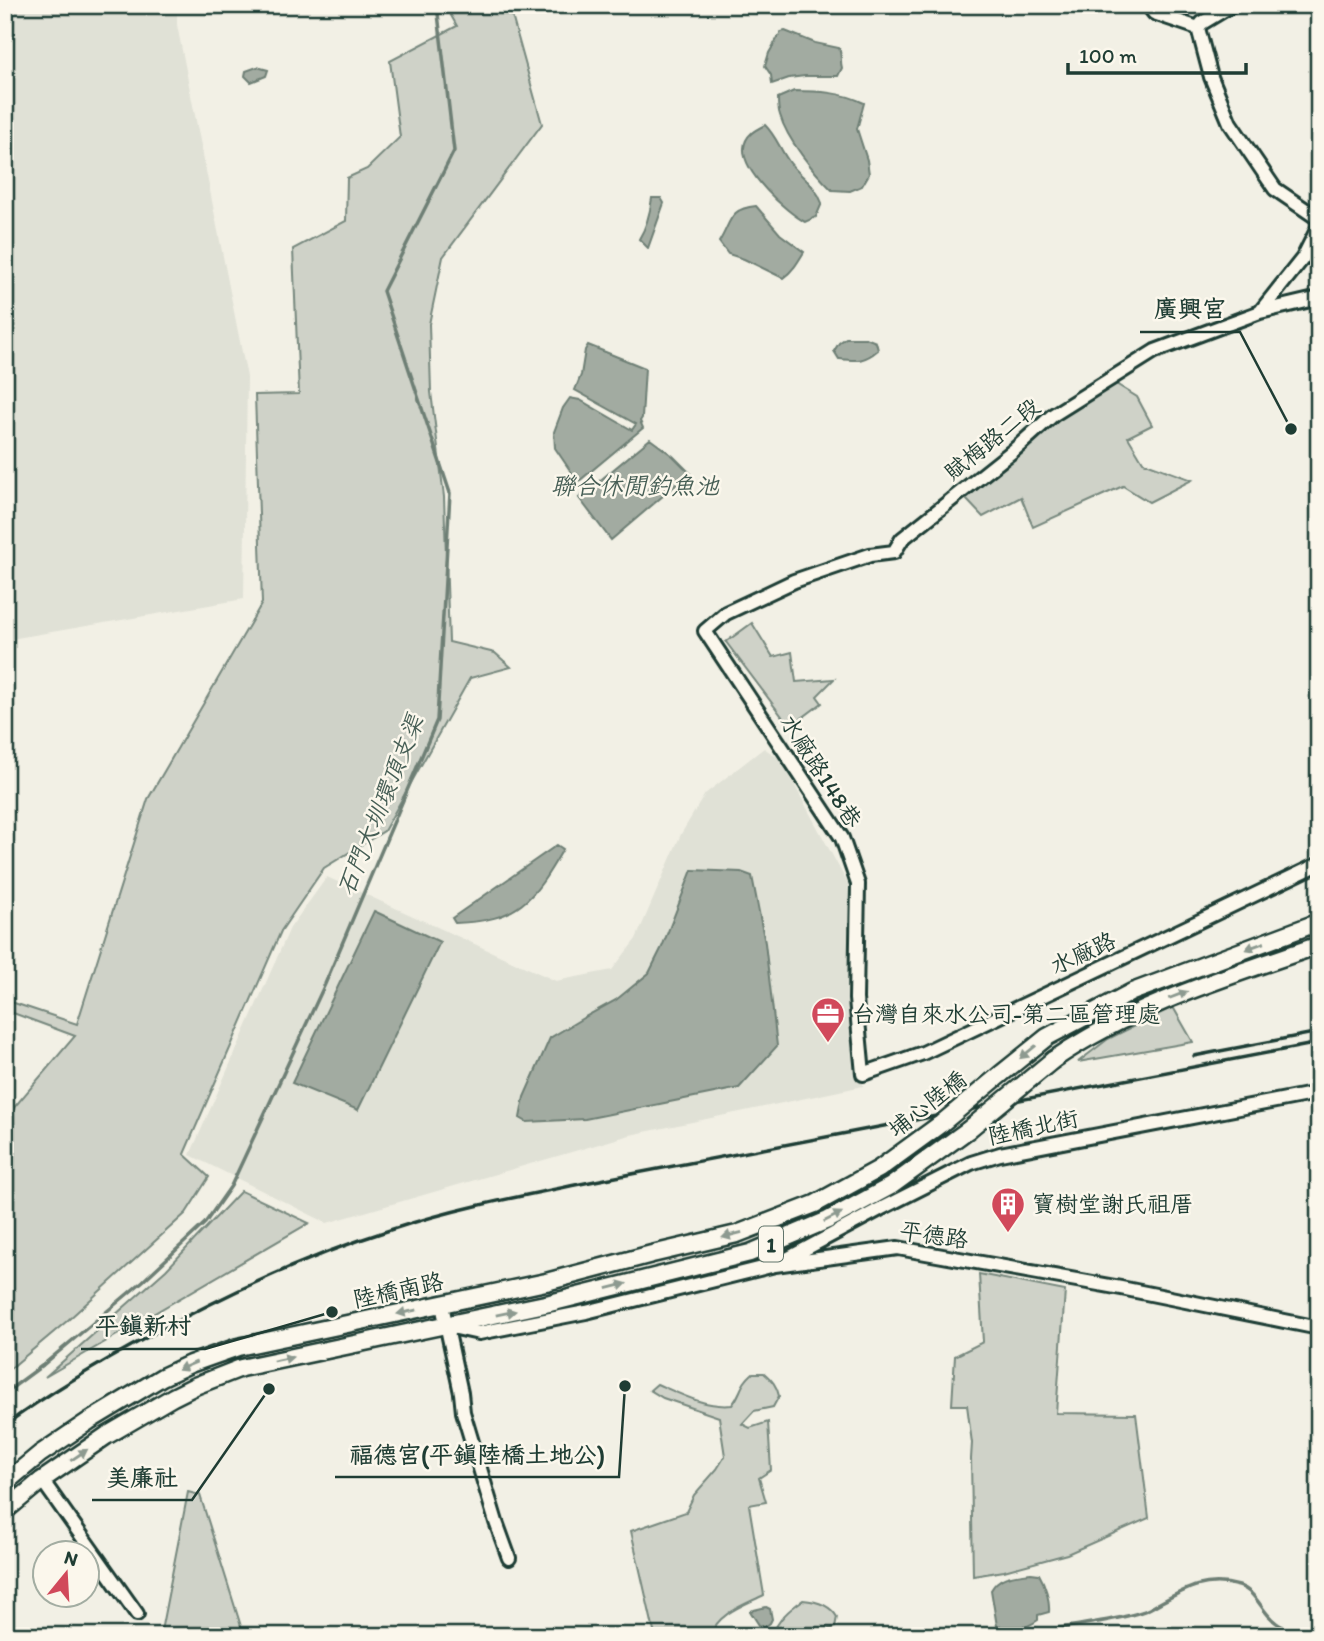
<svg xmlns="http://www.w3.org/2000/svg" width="1324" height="1641" font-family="Itim,'LXGW WenKai TC',sans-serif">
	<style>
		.built { fill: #e0e1d6 }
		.green { fill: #cfd2c8; stroke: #77887e; stroke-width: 2 }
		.water { fill: #a2aba1; stroke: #6e7f75; stroke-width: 2 }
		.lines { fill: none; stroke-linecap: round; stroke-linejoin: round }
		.stream { stroke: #6e7f75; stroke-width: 3.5 }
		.minor-casing { stroke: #1f3d34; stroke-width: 18 }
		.major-casing { stroke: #1f3d34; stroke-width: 21 }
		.minor { stroke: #fbf7ec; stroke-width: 12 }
		.major { stroke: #fbf7ec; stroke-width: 16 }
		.rail { stroke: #1f3d34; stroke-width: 3.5 }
		.major-bridge-casing { stroke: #1f3d34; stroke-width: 21; stroke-linecap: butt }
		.major-bridge { stroke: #fbf7ec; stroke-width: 16 }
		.oneway { fill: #8d9a90 }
		.labels { text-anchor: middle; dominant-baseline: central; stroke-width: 5; stroke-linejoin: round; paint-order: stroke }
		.shield { fill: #fbf7ec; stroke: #61756b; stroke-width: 2 }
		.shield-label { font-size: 21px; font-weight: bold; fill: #1f3d34 }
		.street-label { font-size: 23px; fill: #1f3d34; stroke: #fbf7ec }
		.poi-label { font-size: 23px; fill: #1f3d34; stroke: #fbf7ec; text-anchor: start }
		.water-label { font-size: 24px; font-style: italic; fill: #465e55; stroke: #fbf7ec }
		.leader { fill: none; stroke: #1f3d34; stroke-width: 2.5 }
		.callout-dot { fill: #1f3d34; stroke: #fbf7ec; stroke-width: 2.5 }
		.callout-label { font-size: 24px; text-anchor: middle; font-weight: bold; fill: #1f3d34; stroke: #fbf7ec; stroke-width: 5; stroke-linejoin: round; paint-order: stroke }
	</style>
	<rect width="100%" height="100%" fill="#f2f0e5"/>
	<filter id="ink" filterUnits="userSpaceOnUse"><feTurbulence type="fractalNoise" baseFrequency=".0143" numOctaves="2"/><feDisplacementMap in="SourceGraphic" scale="14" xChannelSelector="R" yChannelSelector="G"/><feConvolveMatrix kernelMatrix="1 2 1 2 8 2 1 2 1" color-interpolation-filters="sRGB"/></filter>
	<g filter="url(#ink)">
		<path class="built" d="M5,5H177V25L247,377L244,599L5,640Z
			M764,748L781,760L848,884L853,996L863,1086L630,1135L327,1223L190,1155L290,928L327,877L556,981L612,970L636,939L681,834L705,794Z"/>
		<path class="green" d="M445,5H509L542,124L443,257L429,324L431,392L444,497L449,642L495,653L511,667L470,678L384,831L324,868L281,931L184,1154L209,1177L186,1213L67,1321L5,1373V1118L75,1036L5,1010V1000L77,1024L148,799L262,603L255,395L299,394L293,249L346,221L347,178L367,169L400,137L390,61L457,26Z
			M1116,384L1137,397L1152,425L1128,437L1143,462L1192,480L1149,502L1123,486L1033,527L1021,497L983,517L965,498L1065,415Z
			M752,623L773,657L792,652L796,682L834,679L817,696L822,703L790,727L726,642Z
			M1173,1007L1193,1042L1078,1062L1108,1039Z
			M241,1191L309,1223L45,1377L166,1270Z
			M979,1274L1065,1291L1056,1413L1136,1414L1149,1518L1067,1554L1004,1571L973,1576L971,1459L972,1443L967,1405H952L955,1356L983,1342Z
			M753,1373H764C772,1380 777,1386 779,1396L773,1407L754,1411L742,1424L750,1428L768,1422L771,1470L759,1478L766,1502L749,1505L764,1595C744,1605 718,1613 710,1636H655L631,1531L686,1512L694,1495L717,1469L725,1456L719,1417L663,1398L650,1390L657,1384C680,1394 706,1408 732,1405C742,1393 739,1385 753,1373Z
			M188,1492L200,1495L244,1636H164L161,1631Z
			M803,1600C817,1601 830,1605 837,1617L835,1627C815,1635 792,1636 771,1636C780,1618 787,1611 803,1600Z"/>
		<path class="water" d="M785,31L815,43L839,48C842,55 840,62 842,68L838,76H805L789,78L772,84L771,75L765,66L769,53L781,32Z
			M257,67L268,70L266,76L251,82L245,76L246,71Z
			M794,91C818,91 842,92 864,103L857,129L867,160L869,174L862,186L850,191L832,190C814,172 787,140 780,115C778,110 778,104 778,98Z
			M765,125C777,137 780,150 790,163C802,178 815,184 822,203L816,217L805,222C786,212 742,172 744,148C745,135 755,130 765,125Z
			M652,198H661L664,203L648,248L639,239C647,226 650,214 652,198Z
			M756,206L780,234L804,252C798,262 793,271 783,278L744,259L728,254L719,242C732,221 728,209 756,206Z
			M846,338H866L876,342L878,350C864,362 857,361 839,359L834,351L839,343Z
			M588,345L645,368L642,418L640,421L643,428L578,482L555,448L554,432L563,408L570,398L580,400L632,430L636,424L575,390L581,375L585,350Z
			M650,439L673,456L690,473L611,540L579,498Z
			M557,845L563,849C533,901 518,921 455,923L452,918Z
			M692,870L741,872L752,876L765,943L777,1046L739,1088L585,1119L527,1122L520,1118L524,1097L550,1038L583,1018L616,1000L649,973L662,947Z
			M374,911L440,942L358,1110L292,1083Z
			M1031,1573L1039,1574C1045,1584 1050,1600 1049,1612L1038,1615V1620C1027,1628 1010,1633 997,1626L991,1590C999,1575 1015,1575 1031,1573Z
			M766,1607L770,1609L772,1619L770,1623L766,1626L759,1625L750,1611Z"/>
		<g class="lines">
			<path class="stream" d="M5,1393L43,1365L143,1281L205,1223L231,1186L325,984L437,720L450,493L383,291L454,151L437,5
				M1017,1636C1052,1628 1088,1625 1123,1617C1131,1615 1141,1613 1149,1609C1179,1593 1202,1575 1239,1586C1254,1591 1259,1605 1269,1616C1278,1627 1293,1632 1306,1636"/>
			<g class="minor-casing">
				<path id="minor" d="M1148,5L1154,13L1198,28L1211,77L1230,123L1275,189L1319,219
					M1198,28L1202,23L1232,5
					M1319,298L1260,312L1155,351L1053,415L1014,450L902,539L894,552L870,555L794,581L726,613L705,631L842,838L858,884L856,999L863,1074L923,1053L1319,864
					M1260,312L1303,258L1319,226
					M783,1261L880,1209L971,1163L1000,1154L1312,1094L1319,1100
					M442,1305L461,1393L463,1412L496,1522L509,1558
					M447,1326L479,1333L586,1312L775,1265L898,1248L1121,1288L1319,1328
					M42,1480L137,1614"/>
			</g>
			<g class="major-casing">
				<path id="major" d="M1053,1060C1133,1005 1227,977 1319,945
					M1001,1074L1047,1037L1132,992L1319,922
					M5,1483L40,1454L89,1421L162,1377L190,1364L238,1347L546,1282L652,1254L737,1234L815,1204L879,1169L942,1123
					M5,1511L42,1480L106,1436L173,1397L195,1386L241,1368L550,1303L750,1253L828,1220L891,1186L968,1130"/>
			</g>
			<use href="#minor" class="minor"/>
			<use href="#major" class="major"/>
			<path class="rail" d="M1194,1056L1319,1032
				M5,1425C53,1390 103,1361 155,1333C232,1291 310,1255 393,1229C459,1207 527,1195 595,1181L1319,1043"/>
			<g class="major-bridge-casing">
				<path id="major-bridge" d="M942,1123L1001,1074
					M968,1130L1053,1060"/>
			</g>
			<use href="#major-bridge" class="major-bridge"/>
		</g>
		<defs><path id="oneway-solid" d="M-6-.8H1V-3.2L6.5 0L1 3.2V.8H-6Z" transform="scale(1.75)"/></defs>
		<g class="oneway">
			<use href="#oneway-solid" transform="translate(1255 946) rotate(160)"/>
			<use href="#oneway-solid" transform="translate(1178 995) rotate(-21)"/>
			<use href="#oneway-solid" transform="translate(1028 1052) rotate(141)"/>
			<use href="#oneway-solid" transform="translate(833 1217) rotate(-27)"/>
			<use href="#oneway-solid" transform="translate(732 1235) rotate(165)"/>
			<use href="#oneway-solid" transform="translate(617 1286) rotate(-14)"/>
			<use href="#oneway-solid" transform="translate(407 1312) rotate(168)"/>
			<use href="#oneway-solid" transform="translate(506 1313) rotate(-12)"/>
			<use href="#oneway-solid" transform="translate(283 1359) rotate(-12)"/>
			<use href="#oneway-solid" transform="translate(187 1366) rotate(157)"/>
			<use href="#oneway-solid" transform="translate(79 1455) rotate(-34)"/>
		</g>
	</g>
	<defs>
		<g id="office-pin" transform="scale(1.75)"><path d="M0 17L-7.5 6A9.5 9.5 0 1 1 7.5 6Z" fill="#d1495b" stroke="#fbf7ec"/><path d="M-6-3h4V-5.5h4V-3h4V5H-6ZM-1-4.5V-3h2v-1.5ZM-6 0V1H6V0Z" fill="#fff"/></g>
		<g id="building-pin" transform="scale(1.75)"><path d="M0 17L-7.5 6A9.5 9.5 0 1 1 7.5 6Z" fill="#d1495b" stroke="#fbf7ec"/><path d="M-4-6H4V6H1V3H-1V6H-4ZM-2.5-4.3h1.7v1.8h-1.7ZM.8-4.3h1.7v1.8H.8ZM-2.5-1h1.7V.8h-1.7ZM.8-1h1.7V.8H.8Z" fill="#fff"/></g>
	</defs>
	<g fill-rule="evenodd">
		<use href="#office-pin" x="828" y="1014"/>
		<use href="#building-pin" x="1008" y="1204"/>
	</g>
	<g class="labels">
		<rect class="shield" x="759" y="1226.5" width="24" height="35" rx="5"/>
		<g class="shield-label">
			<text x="771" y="1244">1</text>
		</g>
		<g class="street-label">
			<text transform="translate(992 439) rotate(-39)">賦梅路二段</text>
			<text transform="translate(821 771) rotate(57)">水廠路148巷</text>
			<text transform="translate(1083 953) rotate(-25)">水廠路</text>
			<text transform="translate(927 1104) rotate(-38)">埔心陸橋</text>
			<text transform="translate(1033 1127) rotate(-12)">陸橋北街</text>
			<text transform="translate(934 1235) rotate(8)">平德路</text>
			<text transform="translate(398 1290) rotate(-12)">陸橋南路</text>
		</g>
		<g class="poi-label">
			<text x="852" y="1014">台灣自來水公司-第二區管理處</text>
			<text x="1032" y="1204">寶樹堂謝氏祖厝</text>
		</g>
		<g class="water-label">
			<text x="635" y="485">聯合休閒釣魚池</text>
			<text transform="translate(380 805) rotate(-68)">石門大圳環頂支渠</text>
		</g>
	</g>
	<path class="leader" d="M1291 429L1240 332H1140M332 1312L205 1349H81M625 1386L619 1477H335M269 1389L192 1500H92"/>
	<g class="callout-dot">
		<circle cx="1291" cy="429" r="7"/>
		<circle cx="332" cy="1312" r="7"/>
		<circle cx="625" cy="1386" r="7"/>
		<circle cx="269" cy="1389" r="7"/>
	</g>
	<g class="callout-label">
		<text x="1190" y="317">廣興宮</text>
		<text x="143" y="1334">平鎮新村</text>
		<text x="477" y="1463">福德宮(平鎮陸橋土地公)</text>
		<text x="142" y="1486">美廉社</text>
	</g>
	<rect width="1324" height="1641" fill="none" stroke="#fbf7ec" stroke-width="28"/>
	<rect x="14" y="14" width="1296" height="1613" fill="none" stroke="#1f3d34" stroke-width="2.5" filter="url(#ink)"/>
	<g transform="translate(66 1574) rotate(18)"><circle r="33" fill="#fbf7ec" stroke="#a3ada2" stroke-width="2"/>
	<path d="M0-5L12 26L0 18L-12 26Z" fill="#d1495b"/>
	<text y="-10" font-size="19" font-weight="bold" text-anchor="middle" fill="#1f3d34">N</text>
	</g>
	<path d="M1068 63v10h178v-10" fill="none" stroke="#1f3d34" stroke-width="3.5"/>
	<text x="1079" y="63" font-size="21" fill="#1f3d34" stroke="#fbf7ec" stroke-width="5" paint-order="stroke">100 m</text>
</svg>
